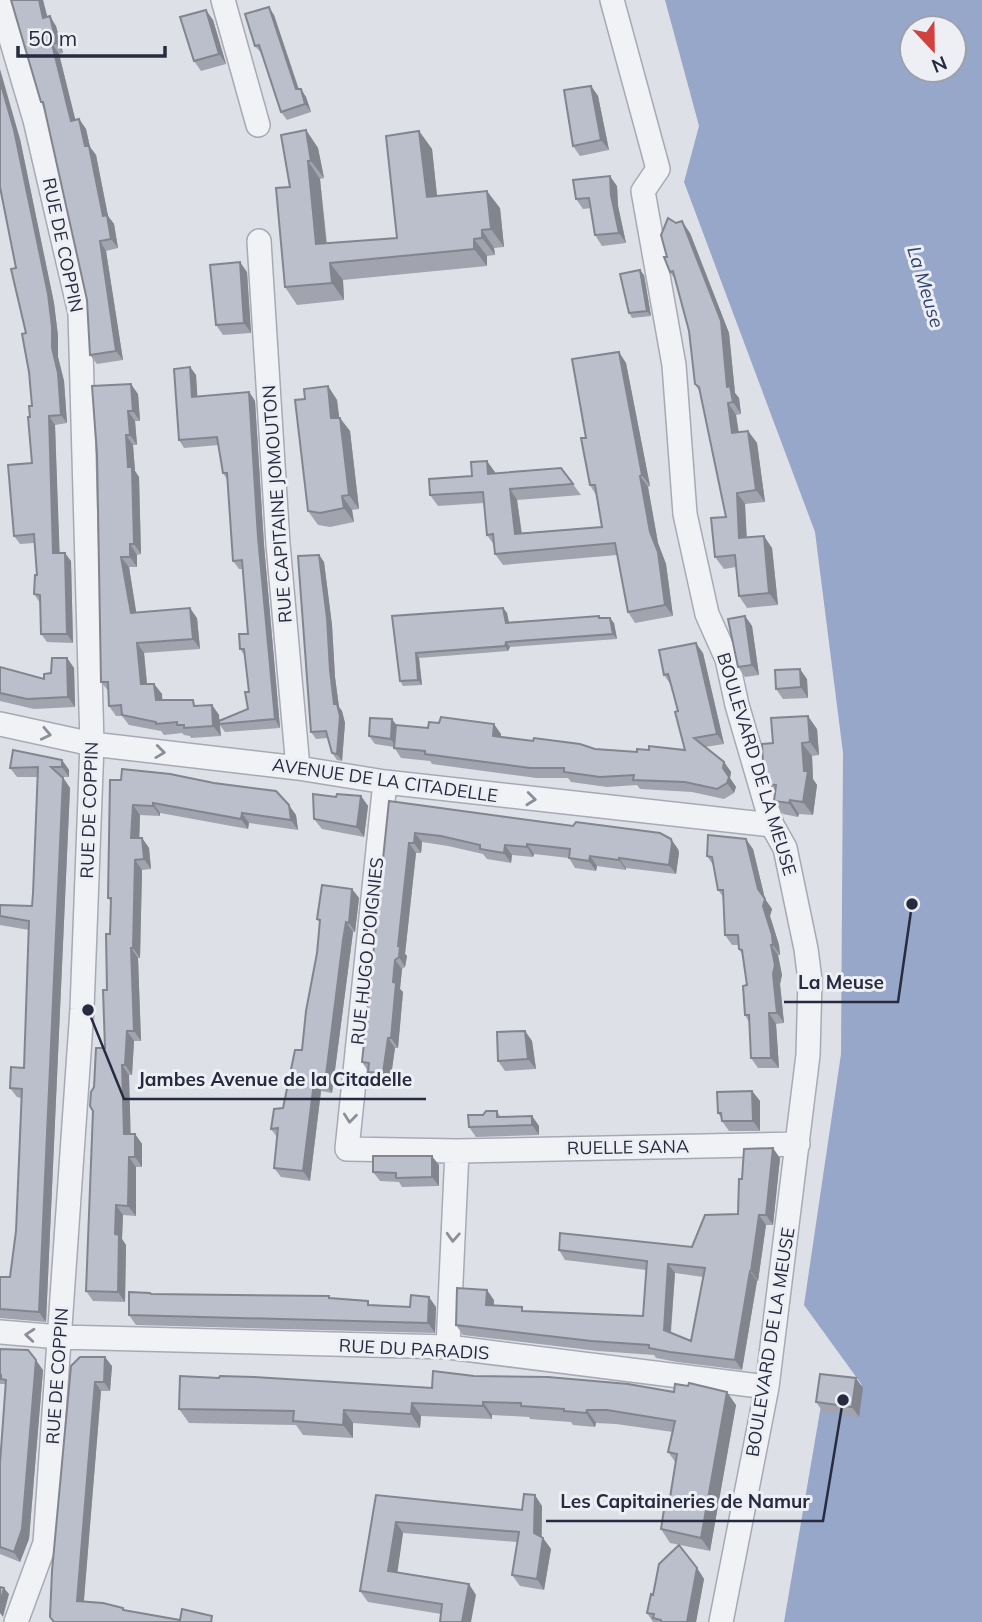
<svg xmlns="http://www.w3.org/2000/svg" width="982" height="1622" font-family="Mulish,sans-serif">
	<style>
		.water { fill: #97a7c9; fill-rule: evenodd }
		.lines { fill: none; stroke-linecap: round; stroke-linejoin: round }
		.street-casing { stroke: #a7aab5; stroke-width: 26 }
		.street { stroke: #f1f2f6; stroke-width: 23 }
		.wall { fill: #a1a3af; fill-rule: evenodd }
		.shaded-wall { fill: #83858e }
		.building { fill: #bbbecb; stroke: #83858e; stroke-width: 2; fill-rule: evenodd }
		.oneway { stroke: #8c8e9a }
		.labels { text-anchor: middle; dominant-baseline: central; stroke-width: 6; stroke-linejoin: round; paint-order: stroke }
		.street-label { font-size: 18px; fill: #272b3f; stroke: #edeff5 }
		.water-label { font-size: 19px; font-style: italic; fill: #304274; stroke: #edeff5 }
		.leader { fill: none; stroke: #272b3f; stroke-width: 2.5 }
		.callout-dot { fill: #272b3f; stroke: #edeff5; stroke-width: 2.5 }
		.callout-label { font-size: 19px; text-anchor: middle; font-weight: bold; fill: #272b3f; stroke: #edeff5; stroke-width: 6; stroke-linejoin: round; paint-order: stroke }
	</style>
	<rect width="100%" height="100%" fill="#dee0e8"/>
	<path class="water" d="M665,0H982V1622H784L825,1382L862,1385L804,1305L841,1054L843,753L815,532L684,182L699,126ZM912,28H954V70H912Z"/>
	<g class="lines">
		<g class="street-casing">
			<path id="street" d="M223,0L258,125
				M612,0L658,169L643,191L674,365L685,514L707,614L727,659L737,705L772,825L785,848L806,949L810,980L808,1055L767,1387L721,1622
				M0,2L35,120L80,313L92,744L82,1009L45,1543L16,1622
				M259,241L278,544L298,768
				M0,724L92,744L298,768L385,782L772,825
				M385,782L347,1149L457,1151L448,1347
				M457,1151L798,1144
				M0,1332L60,1337L448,1347L767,1387"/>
		</g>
		<use href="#street" class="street"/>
	</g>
	<path class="wall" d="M43,0L47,17L56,26L63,53L59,54L75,120L79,119L86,129L90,147L96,155L108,216L114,224L118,248L106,251L123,360L97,364L90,355L87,300L45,108L41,102Z
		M274,15L299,89L306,97L311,112L287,120L281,112L262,54L255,46Z
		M213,20L226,64L201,71L194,61Z
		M591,86L598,96L609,150L580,156L573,146Z
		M306,130L318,148L324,178L320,179L327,243L397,238L419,131L432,149L437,196L500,208L504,247L494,248L495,255L487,256V266L343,280L344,300L297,305L285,287L290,187Z
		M20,139L54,303L58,336V357L64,381L67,423L55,425L59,553L71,561L73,643L47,642L41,634L40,603L34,594L37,575L34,543L20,544L14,536L32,463L30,417L32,406L26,333L16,268Z
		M617,186L618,206L626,243L602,246L595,235L591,208L583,209L576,199Z
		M690,233L729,333L735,393L739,398L741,414L736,415L739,432L748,431L757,443L765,502L745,504L747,538L772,548L778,605L747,608L739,596L736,567L724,569L715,557L726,517L700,392L695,384L689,331L676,281L670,272Z
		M247,272L251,333L223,335L216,325Z
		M644,275L651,316L632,318L629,313Z
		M626,363L650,486L648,487L658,543L666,564L673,616L635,623L628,612L617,555L503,565L495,554L494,545L487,535L484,503L438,506L430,495L472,476L495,472V474L561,468L581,495L517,500L522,533L602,527L596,495L590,485L586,438Z
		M190,367L196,375L197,397L249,392L255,401L264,545L280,728L225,732L219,724L221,736L191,738L190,736L184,735L182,733L164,735L161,731L129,725L122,716H116L109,706V692L101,682L97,454L138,394L140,421H135L137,445H133L135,471L139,477L141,554L137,555V567H129L136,613L197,618L200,649L144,653L147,684H154L162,694V700L197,706L212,705L219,715V720L248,709L249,692L245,656L240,649L248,634L243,569H239L233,561L228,481L223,473L219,445L184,448L179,440Z
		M328,386L337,400L339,418L350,431L359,509L352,510L354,522L330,527L318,525L308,511L305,399Z
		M319,555L324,562L332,625L335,677L339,707L342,711L345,723L342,761L337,760L332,753L328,738L316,739L311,732Z
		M503,608L507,613L509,622L599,616L600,618L614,623L617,639L510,647L508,651L419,658L422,685L403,686L400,681L392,616Z
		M745,616L752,626L759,675L745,677L738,667Z
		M703,653L724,744L705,747L724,762L731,772L730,778L736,787L734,793L724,799L692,792L640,789L637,785L607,787L571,782L568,778H537L432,764L430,761L401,758L394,747L375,744L369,736L396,725L501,734V737L595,749L637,752L649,750H685L678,711L671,685L664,675Z
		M67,658L74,668L75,707L34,709L0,701V667L44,679L51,673Z
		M807,679L808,698L783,699L776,689Z
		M817,729L819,755L812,756L813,779L817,785L813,815L799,814L798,817L783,814L774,801L775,792L769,784L773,743Z
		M62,760L69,770V777H63L70,788L46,1322L0,1318V1277H10L16,1231L21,1098L17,1097L10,1088L24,1068L29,930L0,925V905L32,906L33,893L38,777H17L10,768Z
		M110,780L296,815L298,830L249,823L248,829L160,813V816L140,815L139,838H142L149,848L151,869L142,870L140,958H138L141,1041H134L132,1075H129L130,1134H135L142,1144V1167H136V1216L123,1215L122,1239L126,1245L125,1302L93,1301L86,1291L94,1087L105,1048L110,934L111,902L108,898Z
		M361,796L368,806L364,837L322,829L314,819L336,797Z
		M389,801L678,849L679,853L676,874L626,868V870L597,866L596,871L575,868L569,858L534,854L533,857L512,855L511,863L487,859L483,854L448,846L422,842L421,853H416L405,954L407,956L405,967L402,969L400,989L403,992L398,1048H395L390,1083L375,1082L362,1062Z
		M753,849L765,899L772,909L770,916L779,945L780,955H778L782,975L780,984L784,1023L776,1024L779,1068H758L751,1058L749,1022L745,1015L747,985L742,954L739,949L738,945H732L725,935L724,898L718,890L713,865L707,856Z
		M352,889L359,898L355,932H353L332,1093L321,1091L310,1181L281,1177L274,1168L277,1137L271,1129L283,1108L302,1050L317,953L320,923L317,919Z
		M525,1031L532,1041L536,1069L505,1071L498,1061Z
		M752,1091L760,1101V1131H729L722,1121L721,1118L718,1113Z
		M497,1111L500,1116H532L539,1126V1135L476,1137L469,1127L483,1115Z
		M780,1158L773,1225H766L758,1281H757L742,1370L677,1362L656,1358L654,1355L598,1351L463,1335L456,1325L494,1300V1305L525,1311L643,1316L646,1270L565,1260L559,1250L692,1247L738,1214L742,1179ZM675,1273L703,1277L691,1341L671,1333Z
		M439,1165V1186L402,1187L399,1182L380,1181L373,1172Z
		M152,1294L329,1296L330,1298L371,1305L410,1307H436L435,1333L136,1325L129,1315Z
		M0,1349L43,1370L29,1539L20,1562L0,1554V1463L6,1386L5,1384H0Z
		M71,1366H112L110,1391H101L84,1601L123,1608L125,1610L180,1620L217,1622H53L50,1617Z
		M180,1376L736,1405L710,1551L670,1543L661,1529L669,1504L676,1463L668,1452L673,1432L616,1424L596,1423L595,1427L573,1425L571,1422L530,1419L529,1417L492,1415V1419L421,1416L420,1428L353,1423V1438L303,1435L296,1425L189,1423L179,1409Z
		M863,1388L859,1417L823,1412L816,1402Z
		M376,1495L522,1510L542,1506V1537L551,1549L544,1590L520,1586L512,1575L517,1542L403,1533L397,1572L476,1595L441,1614L368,1602L360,1591Z
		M697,1568L704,1579L696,1622H653L647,1613L653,1595Z"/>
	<path class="shaded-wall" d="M39,0H43L50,27L43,18Z
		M269,7L274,15L301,97L296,89Z
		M206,10L213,20L226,64L219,54Z
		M50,16L56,26L63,53L56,43Z
		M52,44L59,54L78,130L71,121Z
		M0,69L20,139L54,303L58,336V357L64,381L67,423L61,415L0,81Z
		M591,86L598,96L609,150L601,140Z
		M301,89L306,97L311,112L305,104Z
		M79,119L86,129L90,147L96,155L108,216L114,224L118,248L111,239L103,216Z
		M306,130L318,148L324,178L311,161Z
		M419,131L432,149L439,214L427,197Z
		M308,161L320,179L328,261L316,244Z
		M610,176L617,186L618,206L626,243L619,233L611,195Z
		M487,191L500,208L504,247L491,229Z
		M682,221L690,233L729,333L735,393L739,398L741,414L733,402L727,387Z
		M482,230L494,248L495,255L482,238Z
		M474,239L487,256V266L474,249Z
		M100,241L106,251L123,360L116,351Z
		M240,262L247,272L251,333L244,323Z
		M330,263L343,280L344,300L332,283Z
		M640,270L644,275L651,316L647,311Z
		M619,352L626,363L650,486L642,475Z
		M190,367L196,375L198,406L192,397Z
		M131,384L138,394L140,421L133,411Z
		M328,386L337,400L341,432L331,418Z
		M249,392L255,401L264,545L280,728L275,719L258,537Z
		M728,403L736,415L740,444L732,433Z
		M128,411L135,421L137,445L130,435Z
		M49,416L55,425L60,562L53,553Z
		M340,418L350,431L359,509L349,495Z
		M748,431L757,443L765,502L756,490Z
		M126,435L133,445L135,471L139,477L141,554L134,544Z
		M487,461L495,472L496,486L488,474Z
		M640,476L648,487L658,543L666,564L673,616L665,605Z
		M510,489L517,500L523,545L515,534Z
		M737,493L745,504L747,550L739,538Z
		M342,496L352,510L354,522L344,508Z
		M764,536L772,548L778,605L769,593Z
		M130,544L137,555V567L130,557Z
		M65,553L71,561L73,643L67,634Z
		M319,555L324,562L332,625L335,677L339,707L342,711L345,723L342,761L337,754L334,704L330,670Z
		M121,557L129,567L138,623L131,613Z
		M190,608L197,618L200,649L193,639Z
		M503,608L507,613L510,628L506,623Z
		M745,616L752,626L759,675L752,665Z
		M610,618L614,623L617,639L613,634Z
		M506,642L510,647L508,651L505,646Z
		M137,643L144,653L148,695L141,684Z
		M696,643L703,653L724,744L717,734Z
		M416,653L419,658L422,685L418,680Z
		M67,658L74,668L75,707L68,697Z
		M800,669L807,679L808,698L801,687Z
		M154,684L162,694L163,710L156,700Z
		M212,705L219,715L221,736L213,726Z
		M808,716L817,729L819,755L810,742Z
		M392,719L398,727L396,747L391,739Z
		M494,724L501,734L500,746L493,736Z
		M802,743L812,756L813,779L817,785L813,815L803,802L804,771Z
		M62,760L69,770V777L62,767Z
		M724,762L731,772L730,778L736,787L734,793L727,783L723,768Z
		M63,778L70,788L46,1322L39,1312Z
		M361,796L368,806L364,837L357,827Z
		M790,800L799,814L798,817L789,803Z
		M153,803L160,813V816L153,806Z
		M133,805L140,815L139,848L131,838Z
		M289,805L296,815L298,830L291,820Z
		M242,813L249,823L248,829L241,819Z
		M415,833L422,842L421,853L414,843Z
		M142,838L149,848L151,869L144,859Z
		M671,839L678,849L679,853L676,874L669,865Z
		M746,839L753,849L765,899L772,909L770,916L779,945L780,955L773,945Z
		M409,843L416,853L405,954L407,956L405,967L399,957L398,946Z
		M527,844L534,854L533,857L527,847Z
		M505,845L512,855L511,863L504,853Z
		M590,856L597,866L596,871L589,861Z
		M619,858L626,868V870L619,860Z
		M135,860L142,870L140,958L133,948Z
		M352,889L359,898L355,932L349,923Z
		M346,922L353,932L332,1093L325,1083Z
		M771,945L778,955L782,975L780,984L784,1023L777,1013Z
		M131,948L138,958L141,1041L134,1031Z
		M395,960L402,969L400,989L403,992L398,1048L391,1038L393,982Z
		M769,1013L776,1024L779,1068L771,1058Z
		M127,1031L134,1041L132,1075L125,1065Z
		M525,1031L532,1041L536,1069L528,1059Z
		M388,1038L395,1048L390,1083L383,1073Z
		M122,1065L129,1075L131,1144L124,1134Z
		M314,1082L321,1091L310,1181L303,1171Z
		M752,1091L760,1101V1131L753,1121Z
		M532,1116L539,1126V1135L532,1125Z
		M135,1134L142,1144V1167L135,1157Z
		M773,1148L780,1158L773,1225L766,1215Z
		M432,1156L439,1165V1186L432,1177Z
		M129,1157L136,1167V1216L128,1206Z
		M116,1205L123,1215L122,1239L126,1245L125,1302L118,1292L115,1234Z
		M759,1215L766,1225L758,1281L751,1271Z
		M668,1264L675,1273L670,1340L664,1330Z
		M750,1271L757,1281L742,1370L735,1360Z
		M487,1290L494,1300L493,1315L486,1305Z
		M429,1297L436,1307L435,1333L428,1323Z
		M105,1357L112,1366L110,1391L104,1382Z
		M36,1360L43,1370L29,1539L20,1562L14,1552Z
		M856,1378L863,1388L859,1417L852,1407Z
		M95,1382L101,1391L83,1610L77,1601Z
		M727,1392L736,1405L710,1551L701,1538Z
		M483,1402L492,1415V1419L483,1406Z
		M412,1403L421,1416L420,1428L411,1414Z
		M344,1410L353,1423V1438L343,1425Z
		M587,1410L596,1423L595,1427L586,1413Z
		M535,1495L542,1506L541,1544L534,1533Z
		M396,1522L403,1533L396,1582L388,1571Z
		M543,1538L551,1549L544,1590L537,1579Z
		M697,1568L704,1579L696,1622H687Z
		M469,1584L476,1595L471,1622H462Z
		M4,1588L9,1594L3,1617L0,1613V1603Z"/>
	<path class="building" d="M11,0H39L43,18L50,16L56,43L52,44L71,121L79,119L85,146H89L103,216L107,215L111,239L100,241L116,351L90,355L87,300L43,102H41Z
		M269,7L296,89H301L305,104L281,112L259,45L255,46L245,14Z
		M206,10L219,54L194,61L180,17Z
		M0,81L14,130L48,294L52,327V348L58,373L61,415L49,416L53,553H65L67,634H41L40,595L34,594L35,575H37L34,534L14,536L8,465L32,463L28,417H30L29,406H32L29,372L22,334L26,333L11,269L16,268L0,187Z
		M591,86L601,140L573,146L564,90Z
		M306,130L311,161H308L316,244L397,238L386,136L419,131L427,197L487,191L491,229L482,230V238L474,239V249L330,263L332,283L285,287L276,188L290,187L281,135Z
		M610,176L611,195L619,233L595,235L589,198L576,199L573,180Z
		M668,218L676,223L682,221L721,321L727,387L730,386L733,402L728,403L732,433L748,431L756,490L737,493L739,538L764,536L769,593L739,596L735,555L715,557L711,518L726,517L699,387L695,384L689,331L673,271L670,272L664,257H667L661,235Z
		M240,262L244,323L216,325L210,265Z
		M640,270L647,311L629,313L620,274Z
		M619,352L642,475L640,476L650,532L658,552L665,605L628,612L615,543L495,554L493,534L487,535L483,492L430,495L429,479L472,476L471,462L487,461L488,474L561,468L573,484L510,489L515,534L602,527L595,485H590L581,438H586L572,359Z
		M190,367L192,397L249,392L258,537L275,719L219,724V721L248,709L245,692H249L244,649H240L239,634H248L242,560L233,561L227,473H223L217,437L179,440L174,369Z
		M131,384L133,411H128L130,435H126L128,467H132L134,544H130V557H121L131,613L190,608L193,639L137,643L141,684H154L156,700H193L194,706L212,705L213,726L184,728V725H177V722L156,724V722L122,715L121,705L109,706L108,682H101L97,454L92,386Z
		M328,386L331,418H340L349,495L342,496L344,508L320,513L308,511L295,400L305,399L304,389Z
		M319,555L327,618L330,670L334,704H337L340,716L337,754L332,753L326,731L311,732L298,556Z
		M503,608L506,623L599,616V618H610L613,634L506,642L505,646L416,653L418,680L400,681L392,616Z
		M745,616L752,665L738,667L728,619Z
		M696,643L717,734L694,738L724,762L723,768L729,777L727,783L717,789L685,782L633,780L634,775L600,777L564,772V768H530L425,754V751L394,748L396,725L428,728L429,722L439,723L441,717L494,724L493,736L533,741L534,738L580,744L595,749L637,752V749L649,750V746L685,750L675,712L678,711L673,692L668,674L664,675L659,650Z
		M52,658H67L68,697L27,699L0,693V667L44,679V674L51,673Z
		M800,669L801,687L776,689L775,670Z
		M808,716L810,742L802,743L804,771H808L803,802L790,800L789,803L774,801L776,785L769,784L763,763L762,744L773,743L771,718Z
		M370,718L392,719L391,739L369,736Z
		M13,750L62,760V767H51L63,778L39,1312L0,1309V1277H10L16,1231L22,1089L10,1088L11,1067L24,1068L29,921L0,916V905L32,906L33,893L38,767L10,768Z
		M122,769L170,774L214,783L276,791L289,805L291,820L242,813L241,819L153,803V806L133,805L131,838H142L144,859L135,860L133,948H131L134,1031H127L125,1065H122L124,1134H135V1157H129L128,1206L116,1205L115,1234L119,1235L118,1292L86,1291L93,1111L90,1106L91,1092L94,1087L96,1048H105L103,990H107L106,934H110L111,898H108L110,780H121Z
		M313,794L336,797L337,794L361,796L357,827L314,819Z
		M389,801L573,826L576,822L660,833L671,839L672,843L669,865L619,858V860L590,856L589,861L569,858L570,849L527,844V847L505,845L504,853L480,849V845L441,836L415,833L414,843H409L398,946H400L399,957L395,960L393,982L396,983L391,1038H388L383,1073L368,1072L369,1063L362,1062Z
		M708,835L746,839L758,889L765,899L763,906L772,935L773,945H771L775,965L773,974L777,1013H769L771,1058H751L749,1015H745L743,986L747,985L742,950L739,949L738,935H725L723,890H718L712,857L707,856Z
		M322,885L352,889L349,923L346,922L343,940L325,1083L314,1082L303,1171L274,1168L278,1128L271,1129L274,1109L283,1108L295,1050H302L306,1011L317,953L320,920L317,919Z
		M525,1031L528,1059L498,1061L497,1032Z
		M752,1091L753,1121H722L721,1113H718L717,1092Z
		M486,1111H497V1117L532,1116V1125L469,1127L468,1115H483Z
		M773,1148L766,1215H759L751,1271H750L735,1360L670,1352L649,1348V1345L591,1341L456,1325L457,1288L487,1290L486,1305L522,1307V1311L643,1316L647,1261L559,1250L560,1233L692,1247L705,1215L738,1214L739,1179H742L744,1149ZM668,1264L705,1268L691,1341L664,1330Z
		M373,1156H432V1177L396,1178V1173L373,1172Z
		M129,1292L150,1293L151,1294L329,1296V1298L368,1301V1305L410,1307L411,1295L429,1297L428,1323L129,1315Z
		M0,1349L28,1350L36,1360L22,1529L14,1552L0,1547V1463L6,1380L1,1379V1375H0Z
		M80,1357H105L104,1382H95L77,1601L103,1603L123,1608V1610L180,1620L182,1609L212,1616L211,1622H54L50,1617L52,1571L71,1366Z
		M433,1371L474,1376L548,1377L628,1384L674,1392L675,1384L688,1386L689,1383L727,1392L701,1538L661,1529L665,1503L669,1504L677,1454L668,1452L675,1421L607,1410H587L586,1413L564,1411V1409L521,1406V1403L483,1402V1406L412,1403L411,1414L344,1410L343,1425L293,1421L294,1411L179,1409L180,1376L219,1378L220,1376L254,1377L432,1388Z
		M820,1374L856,1378L852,1407L816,1402Z
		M524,1494L535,1495L534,1533L543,1538L537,1579L512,1575L519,1532L396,1522L388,1571L469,1584L462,1622H440L442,1604L360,1591L376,1495L522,1510Z
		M679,1545L697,1568L687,1622H661V1620L653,1618L654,1614L647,1613L651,1594L653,1595L659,1564Z
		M0,1587L4,1588L0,1603Z"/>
	<defs><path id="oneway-chevron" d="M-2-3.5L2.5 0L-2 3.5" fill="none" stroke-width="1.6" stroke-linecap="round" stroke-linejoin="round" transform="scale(1.75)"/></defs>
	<g class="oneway">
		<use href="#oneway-chevron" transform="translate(46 734) rotate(12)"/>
		<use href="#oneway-chevron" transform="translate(160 752) rotate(7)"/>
		<use href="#oneway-chevron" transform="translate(531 799) rotate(6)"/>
		<use href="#oneway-chevron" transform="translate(350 1118) rotate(96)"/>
		<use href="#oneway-chevron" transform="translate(453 1237) rotate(93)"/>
		<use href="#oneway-chevron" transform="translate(30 1335) rotate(-175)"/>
	</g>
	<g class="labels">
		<g class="street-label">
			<text transform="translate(63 245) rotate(78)">RUE DE COPPIN</text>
			<text transform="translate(277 504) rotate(-94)">RUE CAPITAINE JOMOUTON</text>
			<text transform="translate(757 764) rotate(73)">BOULEVARD DE LA MEUSE</text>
			<text transform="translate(385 780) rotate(8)">AVENUE DE LA CITADELLE</text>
			<text transform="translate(89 810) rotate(-88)">RUE DE COPPIN</text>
			<text transform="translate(367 951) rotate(-84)">RUE HUGO D'OIGNIES</text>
			<text transform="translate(628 1147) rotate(-1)">RUELLE SANA</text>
			<text transform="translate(770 1342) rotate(-81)">BOULEVARD DE LA MEUSE</text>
			<text transform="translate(414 1349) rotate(3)">RUE DU PARADIS</text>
			<text transform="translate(57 1376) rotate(-86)">RUE DE COPPIN</text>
		</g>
		<g class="water-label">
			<text transform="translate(926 287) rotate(73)">La Meuse</text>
		</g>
	</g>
	<path class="leader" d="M912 904L898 1002H784M88 1010L124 1099H426M843 1400L823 1521H546"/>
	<g class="callout-dot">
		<circle cx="912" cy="904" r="7"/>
		<circle cx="88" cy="1010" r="7"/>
		<circle cx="843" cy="1400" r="7"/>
	</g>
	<g class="callout-label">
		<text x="841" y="989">La Meuse</text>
		<text x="275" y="1086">Jambes Avenue de la Citadelle</text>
		<text x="685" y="1508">Les Capitaineries de Namur</text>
	</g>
	<g transform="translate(933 49) rotate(158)"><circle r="33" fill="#edeff5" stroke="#9ea1ac" stroke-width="2"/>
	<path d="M0-5L12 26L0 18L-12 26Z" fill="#d1423e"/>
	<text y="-10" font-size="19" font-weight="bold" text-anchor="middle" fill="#272b3f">N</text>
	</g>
	<path d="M18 46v10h147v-10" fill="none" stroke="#272b3f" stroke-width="3.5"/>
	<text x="28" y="46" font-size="21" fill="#272b3f" stroke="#edeff5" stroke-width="5" paint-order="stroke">50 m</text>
</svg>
